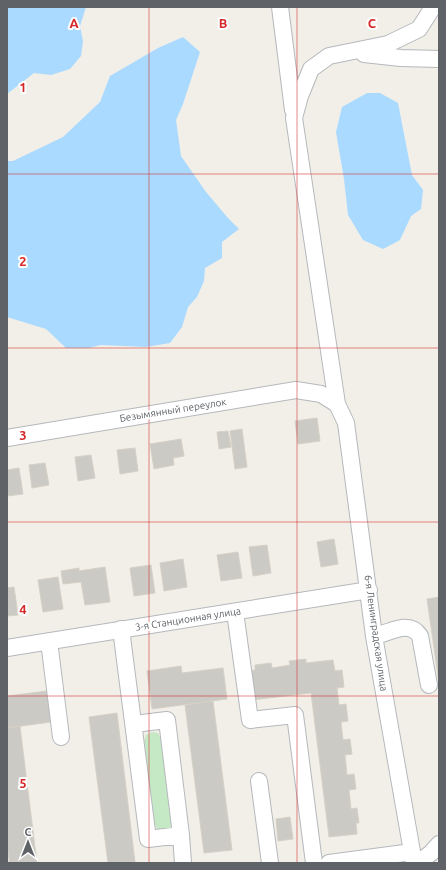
<svg xmlns="http://www.w3.org/2000/svg" width="446" height="870" font-family="Ubuntu,sans-serif">
	<style>
		.green { fill: #c5e8c5 }
		.water { fill: #aadaff }
		.building { fill: #cccac5; stroke: #d6d1c6 }
		.lines { fill: none; stroke-linecap: round; stroke-linejoin: round }
		.minor-casing { stroke: #b5b8bc; stroke-width: 18 }
		.minor { stroke: #fff; stroke-width: 16 }
		.grid { fill: none; stroke: #d62828; stroke-width: 1; stroke-opacity: 0.55 }
		.labels { text-anchor: middle; dominant-baseline: central; stroke-width: 4; stroke-linejoin: round; paint-order: stroke }
		.street-label { font-size: 10px; fill: #5f6368; stroke: #fff }
		.grid-label { font-size: 13px; text-anchor: middle; font-weight: bold; fill: #d62828; stroke: #fff; stroke-width: 4; stroke-linejoin: round; paint-order: stroke }
	</style>
	<rect width="100%" height="100%" fill="#f1efe8"/>
	<path class="green" d="M152,732L158,733L161,739L172,823L170,829L158,831L155,825L144,741L146,735Z"/>
	<path class="water" d="M7,7H86L80,26L83,41L81,56L70,69L51,75L34,73L7,94Z
		M183,37L200,52L183,104L176,120L181,156L206,192L228,218L239,229L222,242V258L205,268L204,281L197,297L188,307L182,327L170,343L146,347L101,345L88,348H66L46,329L7,317V161H13L63,137L100,102L110,76L158,48Z
		M367,93H380L398,103L412,175L423,190L421,209L411,216L400,240L383,249L363,240L348,215L344,179L336,132L342,107Z"/>
	<path class="building" d="M317,418L320,441L298,444L295,421Z
		M242,429L247,467L235,469L230,431Z
		M228,431L231,447L219,449L217,432Z
		M181,439L184,456L173,458L174,465L154,469L150,444Z
		M135,448L138,471L120,474L117,450Z
		M91,455L95,478L78,481L75,457Z
		M45,463L49,485L32,488L29,465Z
		M19,468L23,494L7,496V470Z
		M334,539L338,564L321,567L317,542Z
		M267,545L271,573L253,576L249,547Z
		M238,552L242,578L221,581L217,555Z
		M183,559L187,587L164,591L160,563Z
		M151,565L155,593L134,596L130,568Z
		M105,567L110,602L85,605L81,582L63,584L61,571L79,568V571Z
		M58,577L63,609L43,612L38,580Z
		M14,587L18,615L7,616V588Z
		M439,597V683L427,599Z
		M306,659V663L333,660L335,671L342,670L344,687L337,688L339,705L346,704L348,721L341,722L343,740L350,739L352,754L345,755L347,775L354,774L356,789L349,790L351,809L357,808L359,823H356L357,834L329,837L311,693L251,700L247,671L255,670V665L271,663L272,668L290,665L289,661Z
		M181,666L182,673L223,668L227,699L152,709L147,671Z
		M47,691L51,722L7,728V696Z
		M213,701L232,850L204,853L185,705Z
		M117,713L135,862L108,863L89,717Z
		M20,726L37,863H9V859L7,846V728Z
		M290,817L293,839L278,841L276,819Z"/>
	<g class="lines">
		<g class="minor-casing">
			<path id="minor" d="M280,7L293,110
				M364,54L401,58L439,59
				M7,438L296,390L321,394L337,404
				M235,612L250,720L295,715L314,863
				M121,629L148,839L181,835L167,720L134,724
				M374,636C390,633 409,619 420,636L429,685
				M49,641L61,737
				M7,648L369,590
				M259,781L270,863
				M181,835L183,863
				M329,863L412,852
				M414,863L374,636L346,423L337,404L294,118L300,96L311,69L329,56L388,44L419,29L433,7
				M418,863L431,853L439,844"/>
		</g>
		<use href="#minor" class="minor"/>
	</g>
	<path class="grid" d="M149,7V863M297,7V863M7,174H439M7,348H439M7,522H439M7,696H439"/>
	<g class="labels">
		<g class="street-label">
			<text transform="translate(173 410) rotate(-9)">Безымянный переулок</text>
			<text transform="translate(188 619) rotate(-9)">3-я Станционная улица</text>
			<text transform="translate(376 633) rotate(82)">6-я Ленинградская улица</text>
		</g>
	</g>
	<g class="grid-label">
		<text x="74" y="28">A</text>
		<text x="223" y="28">B</text>
		<text x="372" y="28">C</text>
		<text x="23" y="92">1</text>
		<text x="23" y="266">2</text>
		<text x="23" y="440">3</text>
		<text x="23" y="614">4</text>
		<text x="23" y="788">5</text>
	</g>
	<rect width="446" height="870" fill="none" stroke="#5f6368" stroke-width="16"/>
	<g transform="translate(28 842)" stroke="#ffffff" stroke-width="3" paint-order="stroke">
	<path d="M0-3L7 15L0 10L-7 15Z" fill="#5f6368"/>
	<text y="-6" font-size="11" font-weight="bold" text-anchor="middle" fill="#5f6368">С</text>
	</g>
</svg>
